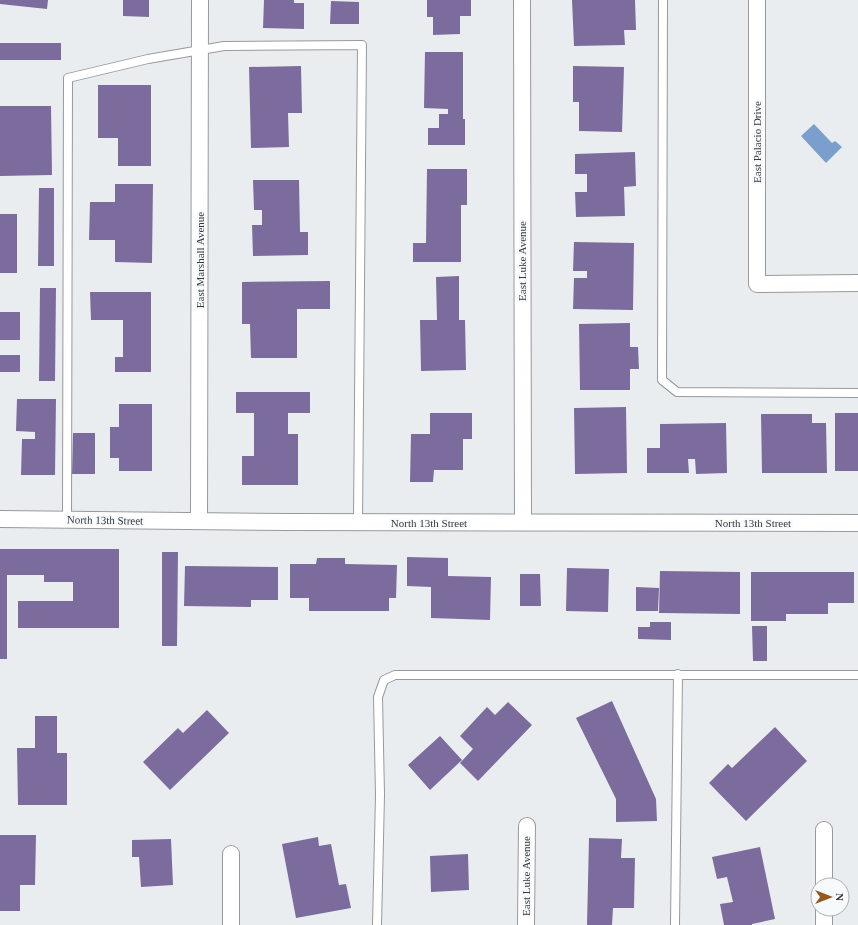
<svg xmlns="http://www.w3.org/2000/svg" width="858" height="925" font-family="Georgia,serif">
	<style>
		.water { fill: #7b9fcc }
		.building { fill: #7c6c9d }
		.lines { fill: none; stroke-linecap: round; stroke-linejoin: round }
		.service-casing { stroke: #979a9d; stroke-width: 10 }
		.minor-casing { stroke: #979a9d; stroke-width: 18 }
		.service { stroke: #fff; stroke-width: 8 }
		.minor { stroke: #fff; stroke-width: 16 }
		.labels { text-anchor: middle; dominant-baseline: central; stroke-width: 4; stroke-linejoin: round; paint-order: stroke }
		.street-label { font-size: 11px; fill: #38393a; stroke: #f7fafd }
	</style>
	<rect width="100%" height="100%" fill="#eaedf0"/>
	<path class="water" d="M814,124L832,143L835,141L842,147L826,163L801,136Z"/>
	<path class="building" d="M0,0H48L47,9L0,4Z
		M123,0H149V17L123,16Z
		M264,0H294V3H304V29L263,28Z
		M427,0H471V16H460V34L433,35V17H427Z
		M572,0H635L636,30H624L625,45L574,46Z
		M331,1L359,2V24H330Z
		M0,43H61V60H0Z
		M425,52H463V119H465V145H428V128H439V114H448V109L424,108Z
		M301,66L302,113H288L289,147L251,148L249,67Z
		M573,66L624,67L622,132L579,131V102H573Z
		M98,85H151V166H118V138H98Z
		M0,106H51L52,175L0,176Z
		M635,152L636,186L624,187L625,216L576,217L575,192H587V174H575V154Z
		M427,169H467V205H461V262H413V243H426Z
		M253,180H299L300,232H308V255L253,256L252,225H262V210H254Z
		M115,184H153L152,263L115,262V240H89L90,202H115Z
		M39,188H54V266H38Z
		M0,214H17V273H0Z
		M574,242L634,243L633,310L573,309L574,278H587V271H573Z
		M459,276V320H465L466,370L421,371L420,320H437L436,277Z
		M330,281V309H297V358H251L250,324H242V282Z
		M40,288H56L55,381H39Z
		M90,292H151V372H115V357H123V320H91Z
		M0,312H20V340H0Z
		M630,323V347H638L639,369H630V390H580L579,324Z
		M0,355H20V372H0Z
		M236,392H310V413H288V434H298V485H242V456H254V413H236Z
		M17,399H56L55,475H21L22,439H35V432L16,431Z
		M119,404H152V471H119V458H110V427H119Z
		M626,407L627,473L575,474L574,408Z
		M430,413H472V439H463V470H434L433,482H410L411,434H430Z
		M835,413H858V471H835Z
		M761,414H812V423H826L827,473H762Z
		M726,423L727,473L696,474L695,459H688L689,473H647V448H660V424Z
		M73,433H95V474H72Z
		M0,549H119V628H18V601H73V582H44V575H7V659H0Z
		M162,552H178L177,646H162Z
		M407,557L448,558V576L491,577L490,620L431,618V587L407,586Z
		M317,558H345V564L397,565L396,598H389V611H309V598H290V564H316Z
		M185,566L278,567V600H251V607L184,606Z
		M567,568L609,569L608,612L566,611Z
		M660,571L740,572V614L659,613Z
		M751,572H854V603H828V614H786V621H751Z
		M520,574H540L541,606H520Z
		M636,587L659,588L658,611H636Z
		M650,622H671V640L638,639V627H650Z
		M752,626H767V661H753Z
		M612,701L656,799L657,821L616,822V799L576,718Z
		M508,702L532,725L478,781L460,763L473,749L460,736L487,707L495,715Z
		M207,710L229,733L170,790L143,762L178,728L183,733Z
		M35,716H57V753H67V805H18L17,748H35Z
		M775,727L807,761L746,821L709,783L728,764L732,768Z
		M440,736L462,760L430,790L408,765Z
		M0,835H36L35,885H20V911H0Z
		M318,837L319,846L331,844L339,885L346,884L351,908L296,918L282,844Z
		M589,838L622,839L621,858H635L634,908H613L612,925H587Z
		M171,839L173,885L141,887L139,857H132V840Z
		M760,847L775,919L752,924V925H724L720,904L733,902L727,877L717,879L712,857Z
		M468,854L469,890L431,892L430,856Z"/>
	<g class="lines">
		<g class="service-casing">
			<path id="service" d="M663,0L662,380L677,392L858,393
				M67,519L68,78L148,59L224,46L362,45L358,523
				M377,925L380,795L378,697L384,680L395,675H858
				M675,925L678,674"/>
		</g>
		<g class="minor-casing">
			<path id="minor" d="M522,0L523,522
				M757,0V284L858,283
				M0,519L290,522L858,523
				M199,521L200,0
				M824,885V830
				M231,925V854
				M526,925L527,826
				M824,925V909"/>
		</g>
		<use href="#service" class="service"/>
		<use href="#minor" class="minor"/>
	</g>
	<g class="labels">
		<g class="street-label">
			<text transform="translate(757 142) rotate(-90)">East Palacio Drive</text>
			<text transform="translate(200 260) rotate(-90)">East Marshall Avenue</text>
			<text transform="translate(522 261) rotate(-90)">East Luke Avenue</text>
			<text transform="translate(105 520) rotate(1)">North 13th Street</text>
			<text x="429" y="523">North 13th Street</text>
			<text x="753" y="523">North 13th Street</text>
			<text transform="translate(526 876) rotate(-90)">East Luke Avenue</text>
		</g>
	</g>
	<g transform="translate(830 897) rotate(90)"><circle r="19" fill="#f7fafd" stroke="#abadaf"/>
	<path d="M0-3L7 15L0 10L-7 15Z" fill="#96591b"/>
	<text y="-6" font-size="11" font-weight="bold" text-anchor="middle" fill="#38393a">N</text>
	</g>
</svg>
